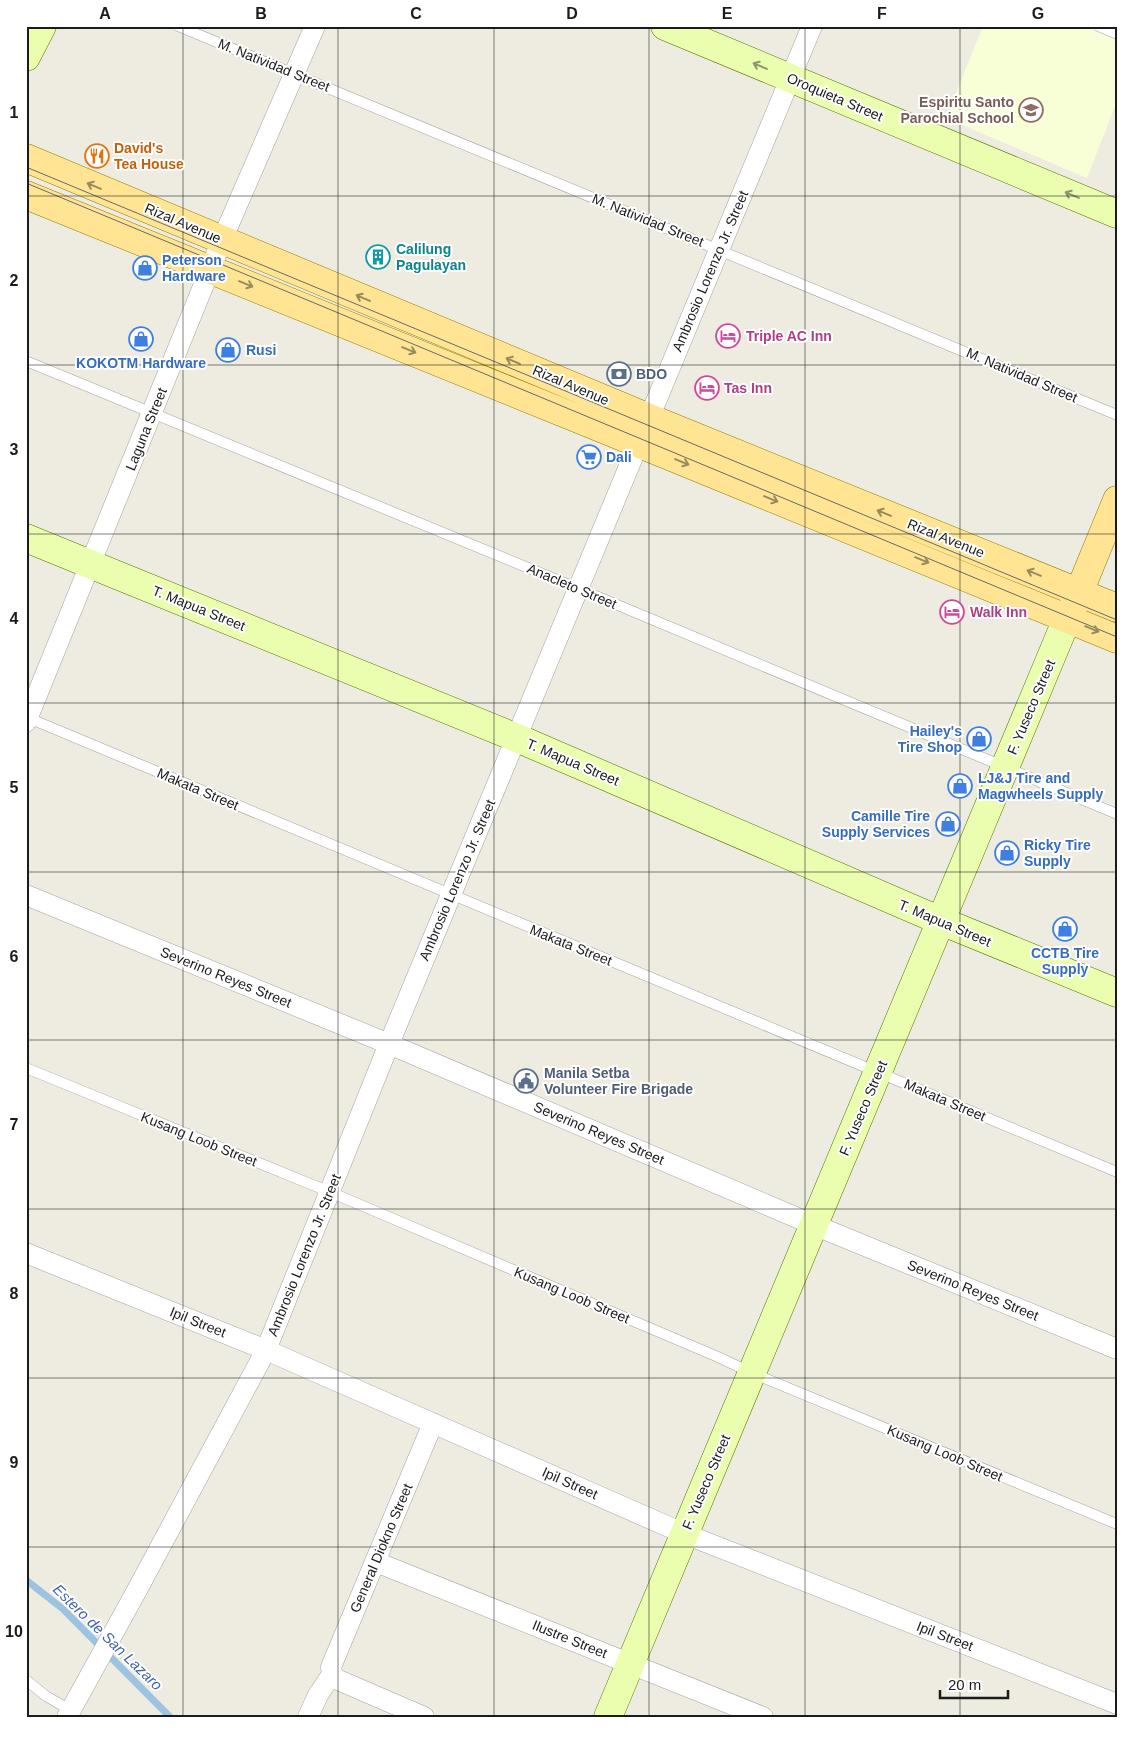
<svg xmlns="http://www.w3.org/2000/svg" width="1143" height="1743" font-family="Helvetica,sans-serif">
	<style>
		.education { fill: #f8ffd7 }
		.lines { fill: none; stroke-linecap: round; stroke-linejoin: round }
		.stream { stroke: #9cc3df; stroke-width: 7 }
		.lane-casing { stroke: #a2a2a2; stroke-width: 11 }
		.street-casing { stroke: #a2a2a2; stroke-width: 21 }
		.secondary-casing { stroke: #527400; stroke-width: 29 }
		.primary-casing { stroke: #927d00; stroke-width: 29 }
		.lane { stroke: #fff; stroke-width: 10 }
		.street { stroke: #fff; stroke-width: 20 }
		.secondary { stroke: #ebfdae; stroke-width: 28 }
		.primary { stroke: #ffe593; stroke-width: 28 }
		.tram { stroke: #696969; stroke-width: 1 }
		.oneway { stroke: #8d976c }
		.oneway2 { stroke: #988a5d }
		.grid { fill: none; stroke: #1b1b1b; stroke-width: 1; stroke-opacity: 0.55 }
		.labels { text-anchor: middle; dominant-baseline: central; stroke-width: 4; stroke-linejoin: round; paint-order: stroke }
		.street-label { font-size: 14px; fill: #1b1b1b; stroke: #fff }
		.education-label { font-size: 14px; font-weight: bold; fill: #785e54; stroke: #fff; text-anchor: end }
		.food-label { font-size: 14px; font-weight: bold; fill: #c56008; stroke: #fff; text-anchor: start }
		.culture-label { font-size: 14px; font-weight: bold; fill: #0d838f; stroke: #fff; text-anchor: start }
		.shop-label { font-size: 14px; font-weight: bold; fill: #366cbe; stroke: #fff; text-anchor: start }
		.hotel-label { font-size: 14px; font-weight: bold; fill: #b23c85; stroke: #fff; text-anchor: start }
		.service-label { font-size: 14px; font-weight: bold; fill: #4e5e75; stroke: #fff; text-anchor: start }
		.water-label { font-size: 15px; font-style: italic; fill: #4265b0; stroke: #fff }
		.neatline { fill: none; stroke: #1b1b1b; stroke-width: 2 }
		.grid-label { font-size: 16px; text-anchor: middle; font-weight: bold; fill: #1b1b1b }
	</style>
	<rect width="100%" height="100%" fill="#eeece0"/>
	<path class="education" d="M983,26H1087L1117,38V101L1087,178L946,118Z"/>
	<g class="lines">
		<path class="stream" d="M26,1580L63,1609L170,1717"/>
		<g class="lane-casing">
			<path id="lane" d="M178,26L1117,415
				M1098,26L1117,34
				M26,361L577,588L1117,814
				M26,717L1117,1172
				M26,1068L330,1192L718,1357L752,1373L1117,1524
				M26,1680L46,1696L70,1710"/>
		</g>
		<g class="street-casing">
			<path id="street" d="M26,722L222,240L315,26
				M26,895L389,1044L814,1225L1117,1349
				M26,1253L266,1350L685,1534L1117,1704
				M376,1562L763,1717
				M332,1674L331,1667L433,1423
				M332,1674L336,1679L424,1717
				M67,1717L136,1592L266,1350L389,1044L812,26
				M308,1717L318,1695L332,1674"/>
		</g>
		<g class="secondary-casing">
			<path id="secondary" d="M665,26L1117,214
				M26,57L42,26
				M26,538L517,738L941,921L1117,993
				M608,1717L1067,619"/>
		</g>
		<g class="primary-casing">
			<path id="primary" d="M26,158L649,418L1117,608
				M26,195L596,426L1117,639
				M1073,607L1117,500"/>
		</g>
		<use href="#lane" class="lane"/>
		<use href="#street" class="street"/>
		<use href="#secondary" class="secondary"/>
		<use href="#primary" class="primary"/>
		<path class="tram" d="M26,167L1117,620
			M26,183L1117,637"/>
	</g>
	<defs><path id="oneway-shaft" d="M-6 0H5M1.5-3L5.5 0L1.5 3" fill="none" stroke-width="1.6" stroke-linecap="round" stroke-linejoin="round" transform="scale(1.25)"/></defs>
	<g class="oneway">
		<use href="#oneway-shaft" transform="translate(760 66) rotate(-157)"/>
		<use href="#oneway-shaft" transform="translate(1072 195) rotate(-157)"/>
	</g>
	<g class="oneway2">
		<use href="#oneway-shaft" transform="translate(94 186) rotate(-157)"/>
		<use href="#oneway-shaft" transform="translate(246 284) rotate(22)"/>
		<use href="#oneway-shaft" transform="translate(363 298) rotate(-157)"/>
		<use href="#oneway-shaft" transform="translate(409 350) rotate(22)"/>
		<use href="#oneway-shaft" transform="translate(513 361) rotate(-157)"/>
		<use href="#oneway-shaft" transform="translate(682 462) rotate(22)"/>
		<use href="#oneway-shaft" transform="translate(771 499) rotate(22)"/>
		<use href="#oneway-shaft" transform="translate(884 513) rotate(-158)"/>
		<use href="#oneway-shaft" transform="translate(922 560) rotate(22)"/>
		<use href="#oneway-shaft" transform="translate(1034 573) rotate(-158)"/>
		<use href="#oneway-shaft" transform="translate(1092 629) rotate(22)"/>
	</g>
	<path class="grid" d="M183,26V1717M338,26V1717M494,26V1717M649,26V1717M805,26V1717M960,26V1717M26,196H1117M26,365H1117M26,534H1117M26,703H1117M26,872H1117M26,1040H1117M26,1209H1117M26,1378H1117M26,1547H1117"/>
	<defs>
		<g id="school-ring" transform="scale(1.25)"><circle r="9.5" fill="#fff" stroke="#8d6e63" stroke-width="1.5"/><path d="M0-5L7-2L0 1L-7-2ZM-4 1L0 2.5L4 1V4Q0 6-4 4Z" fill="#8d6e63"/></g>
		<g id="restaurant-ring" transform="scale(1.25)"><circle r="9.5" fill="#fff" stroke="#e8710a" stroke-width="1.5"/><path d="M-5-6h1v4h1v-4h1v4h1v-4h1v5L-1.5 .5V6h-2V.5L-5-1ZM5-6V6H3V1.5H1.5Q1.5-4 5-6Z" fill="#e8710a"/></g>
		<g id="building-ring" transform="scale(1.25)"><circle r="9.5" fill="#fff" stroke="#0f9aa8" stroke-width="1.5"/><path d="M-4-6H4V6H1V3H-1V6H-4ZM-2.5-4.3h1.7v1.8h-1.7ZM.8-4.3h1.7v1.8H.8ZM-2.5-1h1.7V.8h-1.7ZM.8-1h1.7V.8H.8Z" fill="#0f9aa8"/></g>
		<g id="shop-ring" transform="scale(1.25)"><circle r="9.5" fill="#fff" stroke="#3f7fe0" stroke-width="1.5"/><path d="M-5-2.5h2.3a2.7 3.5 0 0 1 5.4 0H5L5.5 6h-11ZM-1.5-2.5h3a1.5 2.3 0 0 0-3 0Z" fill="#3f7fe0"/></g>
		<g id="hotel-ring" transform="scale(1.25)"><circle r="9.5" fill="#fff" stroke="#d1479c" stroke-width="1.5"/><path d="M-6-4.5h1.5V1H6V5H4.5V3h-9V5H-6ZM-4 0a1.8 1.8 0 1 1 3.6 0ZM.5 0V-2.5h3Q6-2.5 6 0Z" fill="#d1479c"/></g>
		<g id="bank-ring" transform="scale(1.25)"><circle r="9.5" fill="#fff" stroke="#5c6f8a" stroke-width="1.5"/><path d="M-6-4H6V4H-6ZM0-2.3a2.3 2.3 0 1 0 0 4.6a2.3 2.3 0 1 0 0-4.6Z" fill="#5c6f8a"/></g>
		<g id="supermarket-ring" transform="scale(1.25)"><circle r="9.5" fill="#fff" stroke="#3f7fe0" stroke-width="1.5"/><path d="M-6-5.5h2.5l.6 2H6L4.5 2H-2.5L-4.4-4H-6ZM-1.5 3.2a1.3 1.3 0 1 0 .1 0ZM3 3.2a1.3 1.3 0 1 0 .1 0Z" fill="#3f7fe0"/></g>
		<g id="civic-ring" transform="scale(1.25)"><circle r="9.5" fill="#fff" stroke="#5c6f8a" stroke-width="1.5"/><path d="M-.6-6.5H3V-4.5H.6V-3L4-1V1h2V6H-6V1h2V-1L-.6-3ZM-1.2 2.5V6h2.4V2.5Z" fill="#5c6f8a"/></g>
	</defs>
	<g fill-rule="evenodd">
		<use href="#school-ring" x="1031" y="110"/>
		<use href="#restaurant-ring" x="97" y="156"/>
		<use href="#building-ring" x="378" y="257"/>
		<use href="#shop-ring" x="145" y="268"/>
		<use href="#hotel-ring" x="728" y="336"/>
		<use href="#shop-ring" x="141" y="339"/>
		<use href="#shop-ring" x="228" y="350"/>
		<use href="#bank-ring" x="619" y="374"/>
		<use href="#hotel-ring" x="707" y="388"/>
		<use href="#supermarket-ring" x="589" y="457"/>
		<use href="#hotel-ring" x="952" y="612"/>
		<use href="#shop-ring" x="979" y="739"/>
		<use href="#shop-ring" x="960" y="786"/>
		<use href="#shop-ring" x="948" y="824"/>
		<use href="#shop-ring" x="1007" y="853"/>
		<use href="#shop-ring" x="1065" y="929"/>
		<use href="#civic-ring" x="526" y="1081"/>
	</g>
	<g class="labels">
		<g class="street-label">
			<text transform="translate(274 65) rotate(22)">M. Natividad Street</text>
			<text transform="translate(835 97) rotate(23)">Oroquieta Street</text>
			<text transform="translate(648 220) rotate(22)">M. Natividad Street</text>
			<text transform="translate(183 223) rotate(23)">Rizal Avenue</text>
			<text transform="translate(710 271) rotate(-67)">Ambrosio Lorenzo Jr. Street</text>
			<text transform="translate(1022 375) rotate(23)">M. Natividad Street</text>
			<text transform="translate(571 385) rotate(23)">Rizal Avenue</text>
			<text transform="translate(146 429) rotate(-68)">Laguna Street</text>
			<text transform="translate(946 538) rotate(22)">Rizal Avenue</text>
			<text transform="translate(572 586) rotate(23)">Anacleto Street</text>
			<text transform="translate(199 608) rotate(22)">T. Mapua Street</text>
			<text transform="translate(1031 707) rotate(-67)">F. Yuseco Street</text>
			<text transform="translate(573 762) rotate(23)">T. Mapua Street</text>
			<text transform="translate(198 789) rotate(23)">Makata Street</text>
			<text transform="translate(457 880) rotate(-67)">Ambrosio Lorenzo Jr. Street</text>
			<text transform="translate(945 923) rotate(23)">T. Mapua Street</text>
			<text transform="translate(571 945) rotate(22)">Makata Street</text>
			<text transform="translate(226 977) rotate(22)">Severino Reyes Street</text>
			<text transform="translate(945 1100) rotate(23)">Makata Street</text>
			<text transform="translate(863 1108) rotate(-67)">F. Yuseco Street</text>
			<text transform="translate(599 1133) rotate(23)">Severino Reyes Street</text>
			<text transform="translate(199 1139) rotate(22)">Kusang Loob Street</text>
			<text transform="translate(304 1255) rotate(-68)">Ambrosio Lorenzo Jr. Street</text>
			<text transform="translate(973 1290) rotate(22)">Severino Reyes Street</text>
			<text transform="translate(572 1295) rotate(23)">Kusang Loob Street</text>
			<text transform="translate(198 1322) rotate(22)">Ipil Street</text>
			<text transform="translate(945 1453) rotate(23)">Kusang Loob Street</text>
			<text transform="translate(706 1482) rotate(-67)">F. Yuseco Street</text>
			<text transform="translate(570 1483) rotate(24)">Ipil Street</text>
			<text transform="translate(381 1548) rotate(-67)">General Diokno Street</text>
			<text transform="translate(945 1636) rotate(21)">Ipil Street</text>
			<text transform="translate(570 1639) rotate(22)">Ilustre Street</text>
		</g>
		<g class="education-label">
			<text x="1014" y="102">Espiritu Santo<tspan x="1014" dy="16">Parochial School</tspan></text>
		</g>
		<g class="food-label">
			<text x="114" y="148">David's<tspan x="114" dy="16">Tea House</tspan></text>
		</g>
		<g class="culture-label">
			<text x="396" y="249">Calilung<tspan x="396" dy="16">Pagulayan</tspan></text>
		</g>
		<g class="shop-label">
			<text x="162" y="260">Peterson<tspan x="162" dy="16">Hardware</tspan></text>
			<text x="246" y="350">Rusi</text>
			<text x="141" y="363" text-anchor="middle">KOKOTM Hardware</text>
			<text x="606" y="457">Dali</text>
			<text x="962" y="731" text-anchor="end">Hailey's<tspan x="962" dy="16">Tire Shop</tspan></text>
			<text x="978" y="778">LJ&amp;J Tire and<tspan x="978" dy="16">Magwheels Supply</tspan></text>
			<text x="930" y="816" text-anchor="end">Camille Tire<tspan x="930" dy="16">Supply Services</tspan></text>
			<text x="1024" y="845">Ricky Tire<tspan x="1024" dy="16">Supply</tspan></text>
			<text x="1065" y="953" text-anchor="middle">CCTB Tire<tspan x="1065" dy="16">Supply</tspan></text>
		</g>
		<g class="hotel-label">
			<text x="746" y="336">Triple AC Inn</text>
			<text x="724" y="388">Tas Inn</text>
			<text x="970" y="612">Walk Inn</text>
		</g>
		<g class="service-label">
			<text x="636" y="374">BDO</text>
			<text x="544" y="1073">Manila Setba<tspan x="544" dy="16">Volunteer Fire Brigade</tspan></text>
		</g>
		<g class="water-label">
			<text transform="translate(108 1637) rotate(44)">Estero de San Lazaro</text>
		</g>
	</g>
	<rect width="1143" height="1743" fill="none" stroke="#ffffff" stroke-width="55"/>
	<path d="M940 1690v8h68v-8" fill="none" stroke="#1b1b1b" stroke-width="2.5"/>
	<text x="948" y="1690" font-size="15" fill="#1b1b1b" stroke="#ffffff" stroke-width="4" paint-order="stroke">20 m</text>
	<rect x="28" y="28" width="1088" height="1688" class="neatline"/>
	<g class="grid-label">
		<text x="105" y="19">A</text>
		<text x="261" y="19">B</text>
		<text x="416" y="19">C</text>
		<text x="572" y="19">D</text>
		<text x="727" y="19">E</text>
		<text x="882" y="19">F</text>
		<text x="1038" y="19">G</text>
		<text x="14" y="118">1</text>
		<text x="14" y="286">2</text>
		<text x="14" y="455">3</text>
		<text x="14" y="624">4</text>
		<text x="14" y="793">5</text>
		<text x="14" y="962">6</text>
		<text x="14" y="1130">7</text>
		<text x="14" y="1299">8</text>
		<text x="14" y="1468">9</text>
		<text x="14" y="1637">10</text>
	</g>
</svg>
